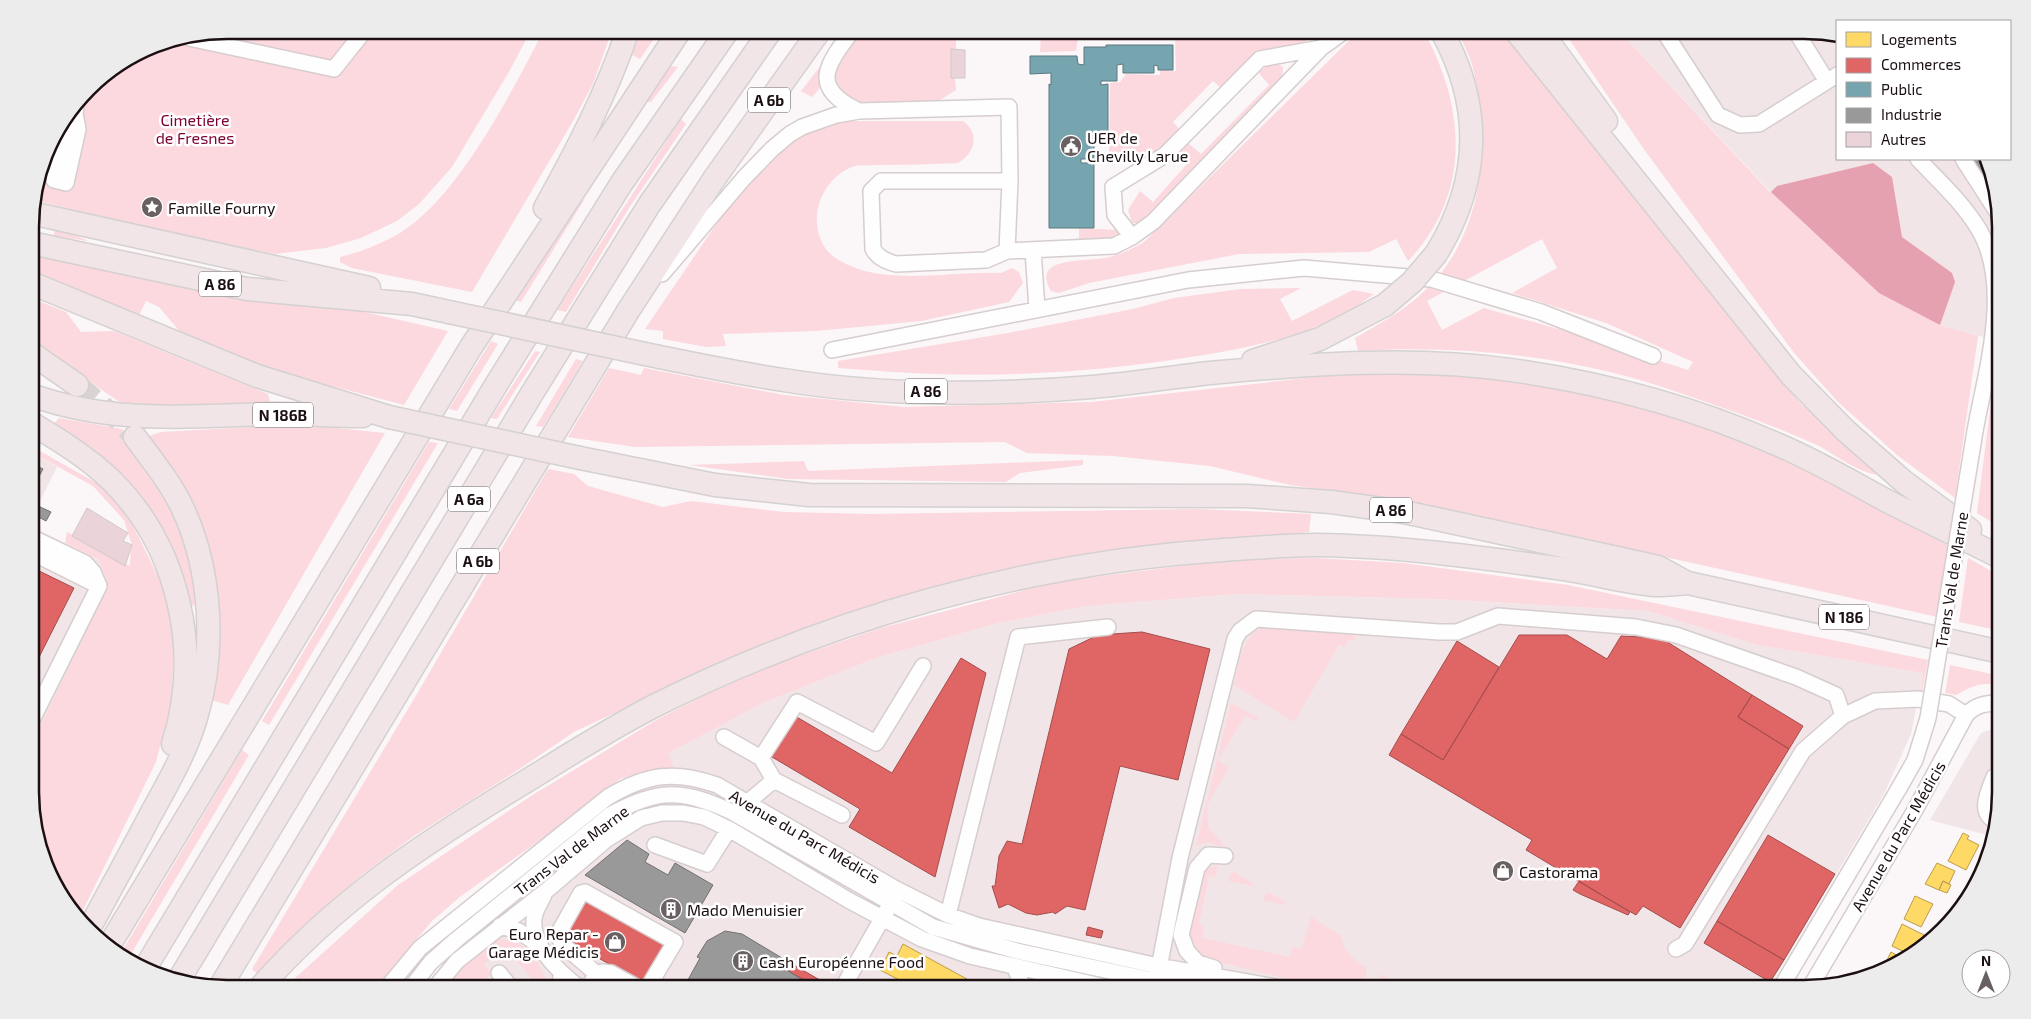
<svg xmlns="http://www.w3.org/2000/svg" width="2031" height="1019" font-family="'Exo 2',sans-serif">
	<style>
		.built { fill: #f2e5e7 }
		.green { fill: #fcd8df; fill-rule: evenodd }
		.water { fill: #e6a1b0 }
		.homes { fill: #ffd966; stroke: #bb9c4c }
		.shops { fill: #e06666; stroke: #a54c4c }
		.public { fill: #76a5af; stroke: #5b7880 }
		.industry { fill: #999; stroke: #737070 }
		.building { fill: #ead4d9; stroke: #d1c8c9 }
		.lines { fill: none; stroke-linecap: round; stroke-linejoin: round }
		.highway-tunnel { stroke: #d9d3d4; stroke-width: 22; stroke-dasharray: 22 11; stroke-linecap: butt }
		.minor-casing { stroke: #d6cdce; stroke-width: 18 }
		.highway-casing { stroke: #d4d1d1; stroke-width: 25 }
		.minor { stroke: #fefefe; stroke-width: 15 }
		.highway { stroke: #f2e5e8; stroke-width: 22 }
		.minor-bridge-casing { stroke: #d6cdce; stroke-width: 18; stroke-linecap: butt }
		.highway-bridge-casing { stroke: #d4d1d1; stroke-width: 25; stroke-linecap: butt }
		.minor-bridge { stroke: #fefefe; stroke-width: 15 }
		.highway-bridge { stroke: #f2e5e8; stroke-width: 22 }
		.labels { text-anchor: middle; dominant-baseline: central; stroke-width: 5; stroke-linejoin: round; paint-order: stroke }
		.shield { fill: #fff; stroke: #5f5758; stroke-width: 1 }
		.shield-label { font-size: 15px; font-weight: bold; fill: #1b0f11 }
		.park-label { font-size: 16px; fill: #7e0335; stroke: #fff }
		.poi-label { font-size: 16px; fill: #1b0f11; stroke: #fff; text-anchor: start }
		.street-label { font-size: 16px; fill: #1b0f11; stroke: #fff }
		.rim { fill: none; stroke: #1b0f11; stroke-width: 2.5 }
	</style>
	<rect width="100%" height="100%" fill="#fbf6f7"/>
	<path class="built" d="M1618,30H1804L1837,38V159H1983L1999,202L2000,339L1978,336L1940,325L1952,273L1902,237L1892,177L1873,163L1777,186L1771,192Z
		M31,452L57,467L32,517H31Z
		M31,526L126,574L40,848L32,818Z
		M1236,594L1436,599L1648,611L1757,645L1923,673L1911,734L1884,794L1768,989H439L498,937L621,840L622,821L646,763L761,704L876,658L998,623L1087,606Z
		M2001,726V792L1991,836L1930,820L1981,733Z"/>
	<path class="green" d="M227,30H531L510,70L452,167L419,204L397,221L361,238L326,248L275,254L170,233L34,200L50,140L97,79L152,45Z
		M544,30H612L593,84L573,121L472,292L352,268L340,262V257C361,252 381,244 400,233C459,197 512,91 544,30Z
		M642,30H660L640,59L632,55Z
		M862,30H956V50H951V78H955L956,90L937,102H854L837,89L834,76L840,59Z
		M1041,30H1318L1302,45L1271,51L1223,90L1213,81L1173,122L1182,132L1161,153L1136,160L1109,157L1110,83L1120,82L1126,74L1160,75V70L1176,71L1175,37H1078L1076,51L1040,52Z
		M1360,30H1423C1466,107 1472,194 1408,261L1396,239L1369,252L1239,254L1089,283L1059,293L1051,291C1030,256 1085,262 1105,258C1119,255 1131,250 1144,242Z
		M1457,30H1502L1735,324L1801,404L1885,475C1861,476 1838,456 1817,445C1789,432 1761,422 1732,411C1692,397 1651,382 1610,372C1528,352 1441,346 1358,351L1355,338C1385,321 1415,304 1437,278C1486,221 1489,137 1473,68C1470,55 1462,42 1457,30ZM1542,239L1557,268L1512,293L1606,323L1693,362L1688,370L1583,336L1484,308L1442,330L1427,301Z
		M1563,30H1618L1770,192L1777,186L1873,163L1892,177L1902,237L1952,273L1955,282L1940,325L1978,336L1955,498L1897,455L1837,401L1795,354L1643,148Z
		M826,59L819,89L812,97L801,91Z
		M1276,63L1283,67L1282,83L1142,223H1132L1128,210L1140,191L1153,202L1188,163L1181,156V152L1188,143L1201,154L1269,85L1259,73L1267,65Z
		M667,66L678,67L651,102H641Z
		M681,119L686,124L629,208L566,312L557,310Z
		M850,121H963C981,134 974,154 958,163C931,164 905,165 878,165C870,166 858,164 852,167C822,179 807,217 824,246C830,257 845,264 858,269C900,283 956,271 1001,273L1012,268L1019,272L1023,283L1009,302L921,321L816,331L723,334L726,346L706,347L663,339V331L645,329L732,201L763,165L802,133L826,125Z
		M577,199L584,200L521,302L515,300Z
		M55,228L89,241L54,236Z
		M1079,228L1116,230L1119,233L1118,238L1104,242H1079Z
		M31,254L236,296L356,310L448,331L404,405L282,373L181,333L159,307L146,301L139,315L31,270Z
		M1301,288L1280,299L1292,321L1353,290L1374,294C1364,301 1353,309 1342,315C1298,338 1246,348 1197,356C1111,370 1023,377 936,374C903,373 870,370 838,368V361L1008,333L1133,309L1174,298L1241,289Z
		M31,298L66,312L81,332L114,331L268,394L270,402L174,408L136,406L118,401L31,341Z
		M1999,339H2000V527L1977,513Z
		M491,341L498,344L457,411L449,409Z
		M535,351L540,352L497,419L491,418Z
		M576,359L583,361L543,427L536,426Z
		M609,368L641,375L644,368L784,395L904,407L1091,402L1334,375L1455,374L1523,381L1624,401L1698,422L1781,455L1949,546L1938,617L1415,502L1290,485L1210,466L1113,456L1027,453L1005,442L635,447L568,437Z
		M59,418L122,429C167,485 186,534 199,605L188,606L177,567L52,426Z
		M268,426L336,428L385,433L228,705L211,700L218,663L219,630L183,486L149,436L161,432Z
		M429,442L438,443L269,725L262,721Z
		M31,446L100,485L128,516L162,584L174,627L172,699L156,762L79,918C69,911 65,902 59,891C30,841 24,784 39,729L104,595L106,579L99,560L65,543L67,532L130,566L131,542L124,520L93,486L31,452Z
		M1083,460V465L1020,473L1006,482L788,479L689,465L804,461L808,471Z
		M548,469L574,474L588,486L663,507L691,501L784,512L871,514L1198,509L1311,514L1309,532L1158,546L730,659L574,732L518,770L414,836L362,875L302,927L259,976L252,969L417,694Z
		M1315,558L1403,563L1568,585L1928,660L1922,692L1920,691L1923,673L1757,645L1648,611L1436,599L1236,594L1087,606L998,623L876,658L761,704L668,753L674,768L642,772L620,779L560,826L461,896L432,921L387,974L377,989H283L398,885L531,796L658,719L707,694L778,663L881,628L1056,582L1235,559Z
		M1968,558L2000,576L2001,631L1959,622Z
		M1264,627L1355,633V640H1348L1345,647L1339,645L1294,722L1234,685C1240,663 1241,635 1264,627Z
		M1950,665L2001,676V686C1982,681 1972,686 1956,695L1945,693Z
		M1231,703L1258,718L1256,721L1245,716L1218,760L1229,767L1207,805L1208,827L1225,847L1207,842L1196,846Z
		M242,750L249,755L128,959L121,953Z
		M1218,865L1215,877L1209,876L1199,924L1204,926L1202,938L1290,957L1292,947L1302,948L1311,917L1341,936C1344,952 1353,960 1367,968L1363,989H1328L1207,959L1200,955L1194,942L1189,940L1201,879L1206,869Z
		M1235,872L1252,883L1253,886L1229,881L1231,873Z
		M1266,893H1270L1286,903L1287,905L1263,900Z
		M501,939C506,940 513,940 517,943C532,950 542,971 550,985L549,989H539L514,956L504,962L497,954L484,964L491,974L482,981L488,989H439L456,970L494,941Z
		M1380,974L1406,989H1380Z"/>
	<path class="water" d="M1873,163L1892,177L1902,237L1952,273L1955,282L1940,325L1879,293L1771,192L1777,186Z"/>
	<path class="homes" d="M1963,833L1969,836L1967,839L1979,845L1966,870L1948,861Z
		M1937,863L1955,871L1949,884L1943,881L1939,890L1925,884Z
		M1943,881L1951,885L1947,893L1939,890Z
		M1915,896L1933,904L1921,927L1904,919Z
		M1902,924L1924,935L1919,951L1913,956L1892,946Z
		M1924,935L1926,936L1921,947L1919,946Z
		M903,944L985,989H907V984L880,970L889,952L897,956Z
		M1891,952L1905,960L1885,970L1883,968Z"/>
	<path class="shops" d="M31,567L74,588L31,673Z
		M1142,632L1210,649L1178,780L1120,766L1085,910L1067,906L1055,914L1053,912L1037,915L1026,913L1008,904L999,908L992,886H995L999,856L1007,841L1022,844L1069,649L1098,635Z
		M1519,635H1567L1607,659L1621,636L1661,638L1752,695L1738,717L1789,749L1680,928L1643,906L1636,915L1605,897L1526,850L1532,840L1389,755L1401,734L1443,760Z
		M1457,641L1499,667L1443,760L1401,734Z
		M961,658L986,673L935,877L849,827L860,809L772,757L795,716L892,773Z
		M1752,695L1803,726L1789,749L1738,717Z
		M1768,835L1835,874L1784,960L1717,921Z
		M1579,881L1605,897L1630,912L1628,915L1580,894L1573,890Z
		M585,896L667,945L644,984L588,952L583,960L562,935Z
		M1717,921L1784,960L1770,982L1704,943Z
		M1088,927L1103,931L1101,938L1086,935Z
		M792,964L825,983L821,989L788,971Z
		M899,980L907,984V989L894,987Z"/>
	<path class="public" d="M1106,45H1173V70H1158V66L1154,65V73H1123V64L1117,65V81H1101V85L1108,84V133H1094V159H1081V163H1094V228H1049V84L1051,85V73L1030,74V56H1077L1078,64L1084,65V47H1106Z"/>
	<path class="industry" d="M1971,159H1983L1999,202Z
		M31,463L43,469L31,491Z
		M38,506L51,512L46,521L33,514Z
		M627,840L649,854L645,862L668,875L675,863L713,885L685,933L585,875Z
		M725,931L742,934L792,964L788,971L818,989H683L700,958L697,957L707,941Z"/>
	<path class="building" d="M951,49L965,50V78H951Z
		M87,508L128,533L123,541L132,545L125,566L72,536Z"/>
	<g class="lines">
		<path class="highway-tunnel" d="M77,385L120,421L135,437"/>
		<g class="minor-casing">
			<path id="minor" d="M853,30C826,65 809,88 859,111
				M1663,30L1718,115L1740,125L1759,124L1837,75
				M1795,30L1826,80
				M189,38L334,69L365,30
				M75,114L78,129L66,183L54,180L66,126L75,114L76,106
				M1918,159C1939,181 1962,202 1978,228C2013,285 1986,370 1975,431
				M1963,159L1999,215
				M1132,237L1115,215L1113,187L1165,155L1260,59L1321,48
				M1033,250L1037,309
				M1007,251L986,260L896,264C886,261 878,258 873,249L871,191L881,181H1010
				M662,274L744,178L772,149L790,134L802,127L836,115L859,111L1009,107L1010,181L1007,251L1114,246L1132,237L1153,222L1321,48L1346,30
				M832,350L1188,280L1304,268L1431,279L1541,312L1653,356
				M31,537L85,563L93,572L99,586L32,720
				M31,552L99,586
				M724,737L761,758
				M774,780L842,815
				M747,803L774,780L761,758L797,702L876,743L923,666
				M1994,820C1978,811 1989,791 1994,777L2001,779
				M655,845L707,864L729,829
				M545,892C542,900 537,907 535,914C527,944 560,973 581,989
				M1964,904L1968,899
				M948,915L1018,637L1108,627
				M500,926L519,931L541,947
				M1676,949L1685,944L1803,751L1843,716
				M1014,966L1024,989
				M1214,968L1198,963L1187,951L1181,935L1197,868L1208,855L1225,856
				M499,973L512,989
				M598,975L562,944L558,934L581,893L585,892L675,942L647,989
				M592,981L602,972L611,973L640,989
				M386,989L420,948L608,797C647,774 674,770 717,785L896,889L948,915L979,926L1158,966L1287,989
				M410,989L431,962L456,940L610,815C658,788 683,789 732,812L933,927L1017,951L1156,981L1206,989
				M434,989L457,961L546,891L606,840L641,818L662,813H683L704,817L729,829L850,901L922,939L970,956L1114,989
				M558,989L562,974
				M842,989L887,910
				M1155,989L1180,858L1235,639L1240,631L1256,619L1439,632H1457L1498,616L1636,627L1676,635L1796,677L1836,695L1843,716L1875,701L1918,699L1949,704L1966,715
				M1780,989L1898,790
				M1809,989L1915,810L1966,715C1976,704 1987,703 2001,703"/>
		</g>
		<g class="highway-casing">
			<path id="highway" d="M1515,30L1791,375L1846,431L1903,481L1970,530
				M1540,30L1606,121
				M545,208C578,148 606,95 628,30
				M31,213L369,288
				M31,243L247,289L412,304L449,312
				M1436,254C1481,181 1483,105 1441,30
				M31,283L257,376L389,417
				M31,353L77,385
				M645,354C693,364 742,374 790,381C884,396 996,395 1092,387C1131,384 1171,377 1210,373C1309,364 1413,356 1511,370C1604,383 1696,408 1781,446C1818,462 1852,482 1887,501C1924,520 1963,538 2000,557
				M1253,361L1320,339L1385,305
				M31,395C116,425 188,416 275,414C304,414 334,416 363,416
				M31,423C59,440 87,457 111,480C180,548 202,653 173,744
				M580,458L715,485L809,495L1247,496L1331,502L1404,512L1590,552L1658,567L1687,583
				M90,927C110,890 131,852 151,814C168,783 186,752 196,718C216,652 212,572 183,509C171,483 152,460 135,437
				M110,944L471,347L680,30
				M144,970L496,385L621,184L728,30
				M180,978L531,395L649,205L771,30
				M220,987L628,311L714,179L820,30
				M259,989C334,903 418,847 515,788C561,760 607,730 656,705C833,617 1026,563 1223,550C1254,548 1285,545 1316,545C1397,546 1477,557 1557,568C1588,572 1627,583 1656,585C1667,585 1677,584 1688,583L2001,652"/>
		</g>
		<use href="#minor" class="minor"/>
		<use href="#highway" class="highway"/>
		<g class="minor-bridge-casing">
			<path id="minor-bridge" d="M1898,790L1915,760L1928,718L1975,431"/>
		</g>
		<g class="highway-bridge-casing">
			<path id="highway-bridge" d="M1385,305L1412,282L1436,254
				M449,312L645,354
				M389,417L580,458"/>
		</g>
		<use href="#minor-bridge" class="minor-bridge"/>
		<use href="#highway-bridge" class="highway-bridge"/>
	</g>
	<defs>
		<g id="civic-disc" transform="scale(1.125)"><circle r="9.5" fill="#696062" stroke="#fff"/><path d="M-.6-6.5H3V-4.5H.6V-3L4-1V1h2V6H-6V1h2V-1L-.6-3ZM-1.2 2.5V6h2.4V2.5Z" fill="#fff"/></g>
		<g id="sight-disc" transform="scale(1.125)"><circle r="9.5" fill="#696062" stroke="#fff"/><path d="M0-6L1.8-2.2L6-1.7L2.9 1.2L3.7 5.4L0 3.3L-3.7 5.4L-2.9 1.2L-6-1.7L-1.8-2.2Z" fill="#fff"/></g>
		<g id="shop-disc" transform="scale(1.125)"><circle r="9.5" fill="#696062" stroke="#fff"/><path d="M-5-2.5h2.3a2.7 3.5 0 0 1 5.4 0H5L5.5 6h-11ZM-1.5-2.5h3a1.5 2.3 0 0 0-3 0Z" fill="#fff"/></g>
		<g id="building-disc" transform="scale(1.125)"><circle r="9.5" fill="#696062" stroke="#fff"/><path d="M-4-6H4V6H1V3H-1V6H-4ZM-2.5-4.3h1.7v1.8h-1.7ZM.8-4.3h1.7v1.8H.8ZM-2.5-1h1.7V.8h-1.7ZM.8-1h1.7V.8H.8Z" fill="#fff"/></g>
	</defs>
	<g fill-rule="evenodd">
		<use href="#civic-disc" x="1071" y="146"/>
		<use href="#sight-disc" x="152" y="207"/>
		<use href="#shop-disc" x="1503" y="871"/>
		<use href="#building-disc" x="671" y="909"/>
		<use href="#shop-disc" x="615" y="942"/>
		<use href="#building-disc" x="743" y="961"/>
	</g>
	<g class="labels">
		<g class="shield">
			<rect x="748" y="87.5" width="42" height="25" rx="4"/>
			<rect x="199" y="271.5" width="42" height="25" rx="4"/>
			<rect x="905" y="378.5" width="42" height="25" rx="4"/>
			<rect x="253" y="402.5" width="60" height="25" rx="4"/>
			<rect x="448" y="486.5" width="42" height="25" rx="4"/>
			<rect x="1370" y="497.5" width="42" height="25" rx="4"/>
			<rect x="457" y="548.5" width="42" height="25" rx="4"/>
			<rect x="1819" y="604.5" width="50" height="25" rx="4"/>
		</g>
		<g class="shield-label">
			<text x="769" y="100">A 6b</text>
			<text x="220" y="284">A 86</text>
			<text x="926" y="391">A 86</text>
			<text x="283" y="415">N 186B</text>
			<text x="469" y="499">A 6a</text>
			<text x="1391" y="510">A 86</text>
			<text x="478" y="561">A 6b</text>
			<text x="1844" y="617">N 186</text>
		</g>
		<g class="park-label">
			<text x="195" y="119">Cimetière<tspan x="195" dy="18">de Fresnes</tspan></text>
		</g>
		<g class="poi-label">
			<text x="1087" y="137">UER de<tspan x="1087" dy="18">Chevilly Larue</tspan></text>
			<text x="168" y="207">Famille Fourny</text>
			<text x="1519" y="871">Castorama</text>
			<text x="687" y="909">Mado Menuisier</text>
			<text x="599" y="933" text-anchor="end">Euro Repar -<tspan x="599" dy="18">Garage Médicis</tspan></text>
			<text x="759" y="961">Cash Européenne Food</text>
		</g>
		<g class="street-label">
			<text transform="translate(1951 580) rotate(-81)">Trans Val de Marne</text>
			<text transform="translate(805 836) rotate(30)">Avenue du Parc Médicis</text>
			<text transform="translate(1898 836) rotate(-60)">Avenue du Parc Médicis</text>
			<text transform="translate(571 850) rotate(-37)">Trans Val de Marne</text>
		</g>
	</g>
	<path d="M0 0H2031V1019H0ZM227 39H1804A188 188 0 0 1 1992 227V792A188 188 0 0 1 1804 980H227A188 188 0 0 1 39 792V227A188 188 0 0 1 227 39Z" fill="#edecec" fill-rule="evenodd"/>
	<path class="rim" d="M227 39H1804A188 188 0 0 1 1992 227V792A188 188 0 0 1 1804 980H227A188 188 0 0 1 39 792V227A188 188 0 0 1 227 39Z"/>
	<rect x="1836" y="20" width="175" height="140" fill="#ffffff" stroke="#a49fa0"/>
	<rect x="1846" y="32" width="25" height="15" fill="#ffd966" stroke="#a49fa0"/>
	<text x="1881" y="45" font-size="15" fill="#1b0f11">Logements</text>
	<rect x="1846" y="58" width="25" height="15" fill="#e06666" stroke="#a49fa0"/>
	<text x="1881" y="70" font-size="15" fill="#1b0f11">Commerces</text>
	<rect x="1846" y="82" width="25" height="15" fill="#76a5af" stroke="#a49fa0"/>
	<text x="1881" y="95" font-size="15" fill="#1b0f11">Public</text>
	<rect x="1846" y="108" width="25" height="15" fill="#999999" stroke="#a49fa0"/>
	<text x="1881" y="120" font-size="15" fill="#1b0f11">Industrie</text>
	<rect x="1846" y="132" width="25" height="15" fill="#ead4d9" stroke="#a49fa0"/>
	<text x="1881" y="145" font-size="15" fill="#1b0f11">Autres</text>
	<g transform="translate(1986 974)"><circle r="24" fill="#ffffff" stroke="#a49fa0"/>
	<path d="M0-4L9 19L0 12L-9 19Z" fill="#696062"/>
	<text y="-8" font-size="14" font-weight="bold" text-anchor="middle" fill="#1b0f11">N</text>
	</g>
</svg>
